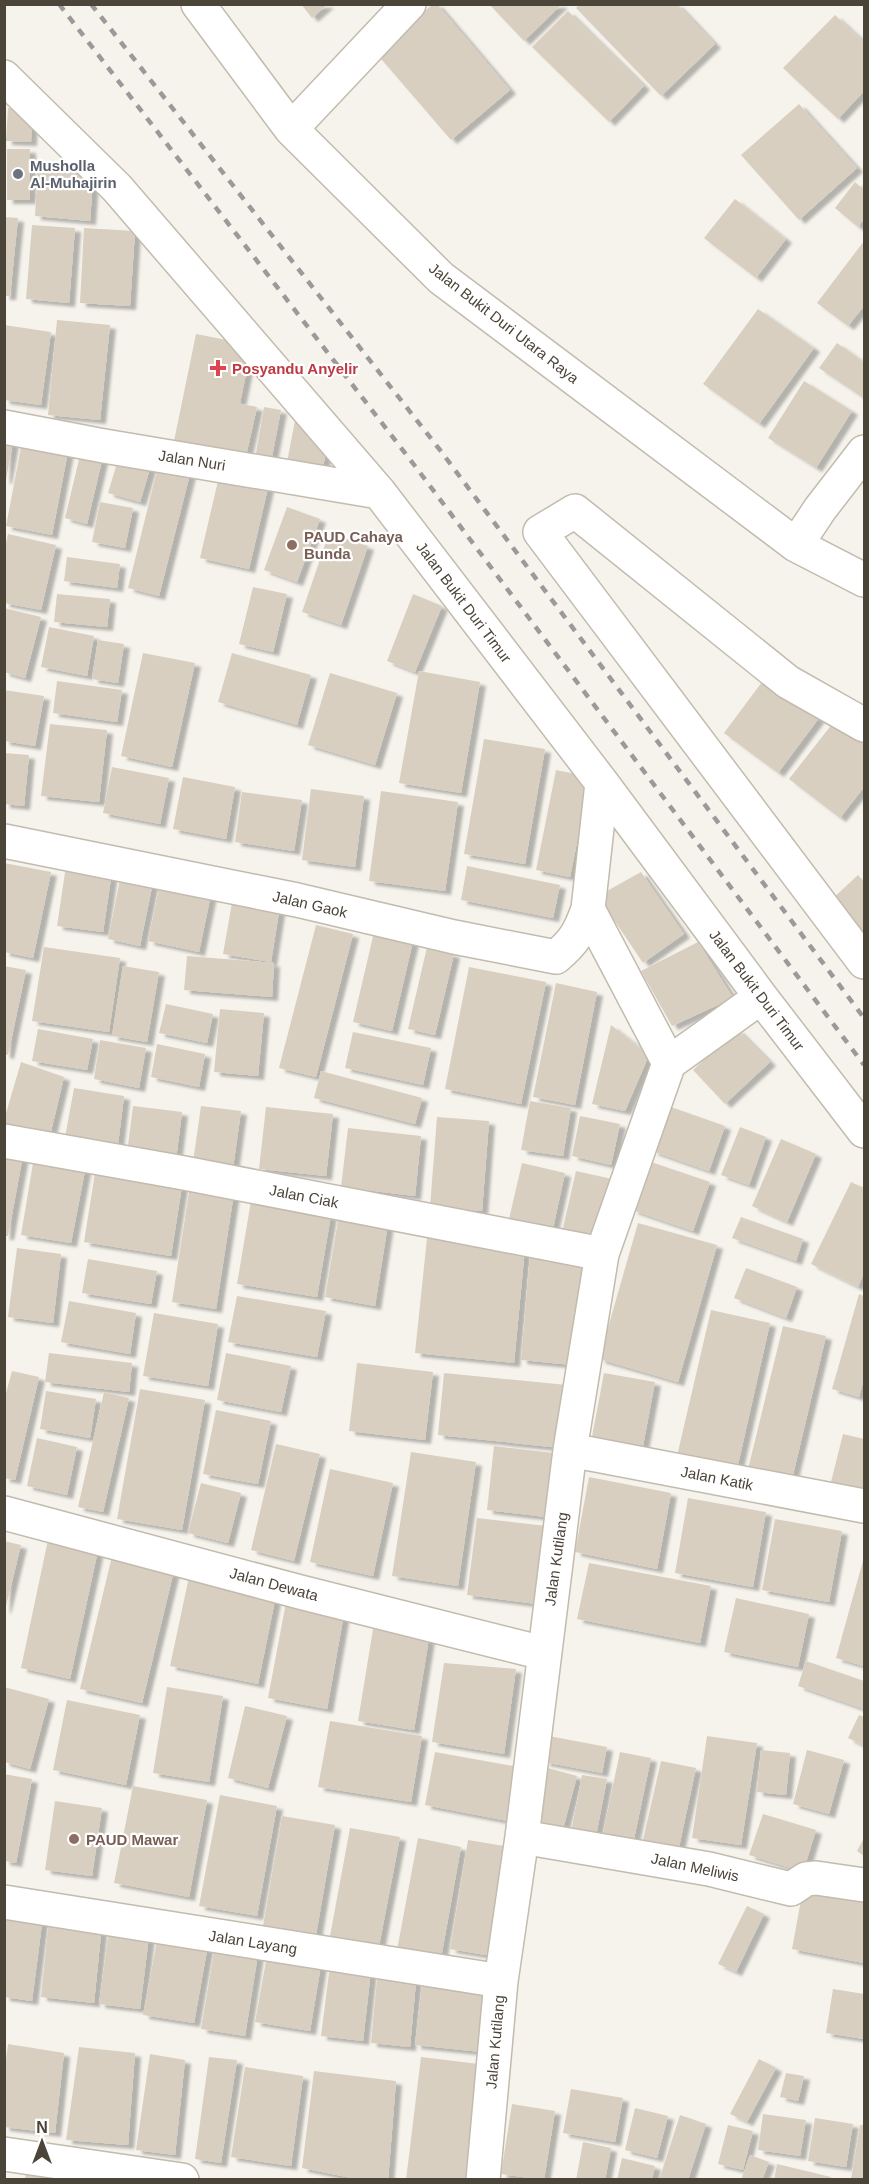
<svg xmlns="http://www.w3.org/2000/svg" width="869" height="2184" font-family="Arial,sans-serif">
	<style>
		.building { fill: #d8cfc1; filter: url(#shadow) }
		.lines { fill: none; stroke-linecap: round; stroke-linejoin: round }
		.minor-casing { stroke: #c2bbae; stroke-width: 36 }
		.minor { stroke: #fff; stroke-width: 33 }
		.rail { stroke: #9a9a9a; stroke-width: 4.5; stroke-dasharray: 8 8; stroke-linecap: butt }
		.worship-dot { fill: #6b7280; stroke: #fff; stroke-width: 2 }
		.health-dot { fill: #e0444e; stroke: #fff; stroke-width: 2 }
		.education-dot { fill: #8d6e63; stroke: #fff; stroke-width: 2 }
		.labels { text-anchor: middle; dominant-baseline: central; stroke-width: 4.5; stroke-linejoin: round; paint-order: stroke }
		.worship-label { font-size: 15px; font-weight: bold; fill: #5b616d; stroke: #fff; text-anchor: start }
		.street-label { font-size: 15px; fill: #4b4439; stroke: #fff }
		.health-label { font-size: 15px; font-weight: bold; fill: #be3a42; stroke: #fff; text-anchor: start }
		.education-label { font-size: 15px; font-weight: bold; fill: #785e54; stroke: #fff; text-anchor: start }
	</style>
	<defs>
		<filter id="shadow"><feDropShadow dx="6" dy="4" stdDeviation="1.5" flood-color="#0004"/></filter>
	</defs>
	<rect width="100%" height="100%" fill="#f6f3ec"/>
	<path class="building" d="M301,4H328L312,18Z
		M433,4H437L510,90L451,140L376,53Z
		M489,4H562L524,41Z
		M580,4H677L715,44L661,96L576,8Z
		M568,11L644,86L609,122L532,47Z
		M835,15L864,42V91L838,119L783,68Z
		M799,104L857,168L799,220L741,155Z
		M8,108L32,109L31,142L6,141Z
		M7,149H30V200H7Z
		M38,162L94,166L90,221L35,216Z
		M855,182L864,190V219L858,227L835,208Z
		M735,199L786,239L756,278L704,238Z
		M4,217L18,218L10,296H4Z
		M32,225L75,228L69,303L26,299Z
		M84,228L135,231L130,306L80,303Z
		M864,241V306L848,326L817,303Z
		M758,309L814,348L759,424L703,384Z
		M57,320L110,325L100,420L48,415Z
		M4,325L51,332L41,405L4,400Z
		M196,334L252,345L240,403L221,400L257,407L246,456L174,441Z
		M837,343L864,362V393L862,397L819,368Z
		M804,381L852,411L816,468L768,438Z
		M264,407L281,410L271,462L255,459Z
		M297,410L328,446L323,466L287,462Z
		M4,430L15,431L6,480H4Z
		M23,437L69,446L52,535L6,526Z
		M81,451L103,456L87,524L65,518Z
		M120,453L152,462L140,502L108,493Z
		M160,458L192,466L159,596L128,588Z
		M221,468L270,479L249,569L200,558Z
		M100,502L133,508L125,548L92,542Z
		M287,507L320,519L297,582L264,570Z
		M329,533L368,546L341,625L302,612Z
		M8,534L56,545L41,610L4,603V552Z
		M67,557L120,564L117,588L64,581Z
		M253,587L287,594L273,652L239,644Z
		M57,594L110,599L107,627L54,622Z
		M413,594L442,606L415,672L387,661Z
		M4,608L41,617L25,678L4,672Z
		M49,627L94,636L87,676L41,667Z
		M98,640L124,644L118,683L92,679Z
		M143,653L195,663L172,767L121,756Z
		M232,653L311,675L297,725L218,702Z
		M419,671L480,682L461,793L399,783Z
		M330,673L397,693L375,765L308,745Z
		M765,678L819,718L778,773L724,733Z
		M57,681L122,690L117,722L53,713Z
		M4,690L44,696L35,746L4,741Z
		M840,714L864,733V787L840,818L789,779Z
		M50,724L107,730L99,802L41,796Z
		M484,739L545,749L525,864L464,854Z
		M4,753L29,755L24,806L4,804Z
		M112,767L169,778L160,824L103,813Z
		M556,770L590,777L570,877L536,870Z
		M183,777L235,787L226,839L173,829Z
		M311,789L364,796L355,867L302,860Z
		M381,791L458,802L445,891L369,881Z
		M242,792L302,800L294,851L235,842Z
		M67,859L113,865L103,932L57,926Z
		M4,863L51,872L33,958L4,952Z
		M467,866L560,885L553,918L461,900Z
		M122,870L154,877L140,946L108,939Z
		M641,872L684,934L643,963L598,896Z
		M858,875L864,882V938L830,901Z
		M160,883L211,894L199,952L148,941Z
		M234,891L281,899L271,962L223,954Z
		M316,925L353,934L316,1077L279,1068Z
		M374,932L413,941L392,1031L353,1022Z
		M698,942L733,998L672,1026L641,971Z
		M44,947L120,958L109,1032L32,1021Z
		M427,947L454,954L435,1035L408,1029Z
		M187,956L274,963L272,997L184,990Z
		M4,966L26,970L8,1055L4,1054Z
		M123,966L159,972L147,1042L112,1036Z
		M469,967L546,982L521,1104L445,1089Z
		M556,983L597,992L575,1105L533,1097Z
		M166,1004L213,1014L207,1043L159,1033Z
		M220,1009L264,1013L258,1076L214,1072Z
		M611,1025L649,1055L625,1111L592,1104Z
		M38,1029L93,1039L87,1070L32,1061Z
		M737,1029L770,1062L725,1104L693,1070Z
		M353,1032L431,1048L423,1085L345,1068Z
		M100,1040L146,1048L139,1088L94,1079Z
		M157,1044L205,1054L199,1087L151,1077Z
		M21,1062L64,1077L48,1144L4,1134V1120Z
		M321,1071L422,1098L415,1124L314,1098Z
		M74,1088L124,1096L117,1152L64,1143Z
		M530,1101L571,1108L563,1156L521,1150Z
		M133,1106L182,1112L176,1159L127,1153Z
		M201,1106L241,1111L232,1175L192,1169Z
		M668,1106L725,1126L709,1171L652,1151Z
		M266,1107L333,1114L326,1176L259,1169Z
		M580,1116L620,1124L611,1165L572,1156Z
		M437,1117L489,1121L482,1211L430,1207Z
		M740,1127L766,1137L749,1185L721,1175Z
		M348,1128L421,1136L415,1196L341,1187Z
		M781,1139L816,1154L787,1222L752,1206Z
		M4,1147L24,1150L8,1236H4Z
		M35,1151L87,1160L71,1243L21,1235Z
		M97,1160L184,1173L171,1256L84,1242Z
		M648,1161L710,1182L693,1231L632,1210Z
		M522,1163L565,1173L553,1228L509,1219Z
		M576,1171L612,1179L597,1240L562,1232Z
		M191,1179L235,1186L216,1309L172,1302Z
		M851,1182L864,1188V1273L858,1287L811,1264Z
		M251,1201L331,1215L317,1297L237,1284Z
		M340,1209L389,1217L375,1306L325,1297Z
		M741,1217L803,1239L796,1261L732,1238Z
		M638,1223L717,1245L678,1382L599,1359Z
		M427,1238L525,1248L514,1363L415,1353Z
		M17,1248L61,1254L53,1323L8,1317Z
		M530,1254L582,1258L573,1365L521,1360Z
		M88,1259L157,1271L151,1304L82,1293Z
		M746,1268L797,1287L786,1318L734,1298Z
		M859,1294L864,1296V1378L859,1397L832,1389Z
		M237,1296L326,1311L317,1357L228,1342Z
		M69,1301L136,1313L130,1354L61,1342Z
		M711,1310L770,1323L737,1469L677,1456Z
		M154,1313L218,1324L208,1386L143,1376Z
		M783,1326L826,1336L792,1479L748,1469Z
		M49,1353L132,1363L129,1392L45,1382Z
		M226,1353L291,1366L281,1412L217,1400Z
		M357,1363L433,1372L425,1440L349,1431Z
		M12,1371L39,1377L15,1480L4,1478V1400Z
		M444,1373L567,1385L561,1448L438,1435Z
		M604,1373L655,1382L642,1451L591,1442Z
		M140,1389L205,1400L182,1530L117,1519Z
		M46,1391L96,1399L90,1438L40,1429Z
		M104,1392L129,1398L103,1512L78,1507Z
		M216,1410L271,1421L258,1484L203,1474Z
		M843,1434L864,1439V1495L830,1486Z
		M37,1438L77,1447L67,1495L27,1486Z
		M276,1444L320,1454L294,1561L251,1550Z
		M494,1446L562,1454L554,1518L487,1510Z
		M411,1452L476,1462L458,1586L392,1576Z
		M330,1469L393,1483L373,1576L310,1562Z
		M589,1477L671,1493L657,1569L575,1552Z
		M201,1483L241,1493L228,1543L188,1533Z
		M688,1498L766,1512L753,1587L675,1573Z
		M477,1518L547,1526L537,1604L467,1595Z
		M775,1519L842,1531L829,1602L762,1590Z
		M50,1530L100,1541L70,1679L21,1668Z
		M4,1541L21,1545L5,1610L4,1609Z
		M114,1548L176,1562L142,1703L80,1689Z
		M864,1557V1666L836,1658Z
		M589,1563L711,1586L700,1643L577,1619Z
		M190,1572L277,1590L258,1684L170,1666Z
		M287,1597L345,1608L327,1709L268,1698Z
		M736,1598L809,1614L798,1667L724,1652Z
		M375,1617L431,1626L414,1730L358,1721Z
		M806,1661L864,1681V1709L798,1686Z
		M444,1663L516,1669L504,1754L432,1742Z
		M4,1687L49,1699L30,1769L4,1762Z
		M167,1687L223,1696L209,1782L153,1773Z
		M67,1700L140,1715L126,1785L53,1770Z
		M245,1706L287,1716L268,1788L228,1778Z
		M859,1715L864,1717V1746L848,1738Z
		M330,1721L422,1736L411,1802L318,1787Z
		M549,1736L607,1747L602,1773L544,1762Z
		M707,1736L757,1743L741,1845L692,1838Z
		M761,1750L790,1753L786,1795L757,1792Z
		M807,1750L844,1760L829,1814L793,1804Z
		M435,1752L519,1767L508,1821L425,1805Z
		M620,1752L651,1758L634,1839L603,1833Z
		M661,1761L696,1768L679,1847L643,1840Z
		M544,1767L577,1776L563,1829L530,1820Z
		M4,1774L32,1779L16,1863L4,1861Z
		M582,1775L607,1779L595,1841L570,1837Z
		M133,1786L207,1800L189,1897L114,1883Z
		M220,1795L277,1806L257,1916L199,1906Z
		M55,1801L102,1808L92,1876L45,1870Z
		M763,1814L816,1830L803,1872L749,1855Z
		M282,1816L335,1825L316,1935L263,1926Z
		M350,1828L400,1837L379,1946L330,1936Z
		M418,1838L461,1847L441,1958L397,1950Z
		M864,1838V1856L857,1851Z
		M468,1840L510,1847L492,1956L450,1949Z
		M803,1889L864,1900V1963L792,1949Z
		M747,1906L764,1914L736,1972L718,1964Z
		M4,1911L43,1916L32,2001L4,1997Z
		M49,1918L102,1924L94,2003L41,1997Z
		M110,1922L150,1928L140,2009L99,2004Z
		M159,1930L209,1939L194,2023L143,2015Z
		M215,1946L258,1954L245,2036L201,2029Z
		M268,1950L322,1959L310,2031L255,2022Z
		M330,1965L371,1970L363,2041L321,2036Z
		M378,1968L417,1971L410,2047L371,2043Z
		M423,1975L498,1984L491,2053L415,2045Z
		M833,1989L864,1994V2039L826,2033Z
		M8,2044L64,2053L55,2133L4,2127V2074Z
		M79,2047L135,2053L128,2145L66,2140Z
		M150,2054L185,2060L175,2155L136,2150Z
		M209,2057L237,2060L221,2163L195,2159Z
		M421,2057L487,2065L473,2180H406Z
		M759,2059L776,2068L747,2122L730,2114Z
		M245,2067L303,2076L291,2166L231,2157Z
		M314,2071L396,2081L388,2180H362L302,2168Z
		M786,2073L804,2076L798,2101L780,2097Z
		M571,2089L623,2098L615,2142L563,2133Z
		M512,2104L555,2111L544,2180L501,2174Z
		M635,2108L668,2116L657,2158L625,2150Z
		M763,2114L806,2120L800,2156L758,2150Z
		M680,2115L706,2124L688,2180H659Z
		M815,2118L853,2124L846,2167L808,2161Z
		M728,2125L753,2131L743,2170L718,2164Z
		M860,2125H864V2180H854L851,2179Z
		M583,2142L611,2148L605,2180H576Z
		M750,2155L769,2162L762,2180H741Z
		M622,2158L655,2166L652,2180H617Z
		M28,2161L66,2180H25Z
		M777,2164L831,2177L830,2180H774Z"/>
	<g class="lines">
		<g class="minor-casing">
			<path id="minor" d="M198,4L291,129L441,278L796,545L864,580
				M4,77L117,188L379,492L602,783L761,997L864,1131
				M291,129L409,4
				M4,427L104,446L379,492
				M796,545L820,509L864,452
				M864,725L788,682L575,511L540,532L864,962
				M602,783L588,909L669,1063
				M4,841L297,900L454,937L556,957C574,942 580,932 588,909
				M4,1141L184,1173L602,1254
				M570,1450L864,1506
				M4,1513L300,1592L543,1653
				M522,1837L709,1869L791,1889L806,1879L816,1878L864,1885
				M4,1902L501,1981
				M4,2154L182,2180
				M483,2180L501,1981L522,1837L570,1450L602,1254L669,1063L761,997"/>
		</g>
		<use href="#minor" class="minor"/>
		<path class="rail" d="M59,4L415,466L864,1065
			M91,4L440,450L864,1018"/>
	</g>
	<circle class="worship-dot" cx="18" cy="174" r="6"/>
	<path class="health-dot" d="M215 359h6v6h6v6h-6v6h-6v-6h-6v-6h6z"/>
	<g class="education-dot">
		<circle cx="292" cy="545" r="6"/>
		<circle cx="74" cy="1839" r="6"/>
	</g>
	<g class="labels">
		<g class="worship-label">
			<text x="30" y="165">Musholla<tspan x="30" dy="17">Al-Muhajirin</tspan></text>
		</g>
		<g class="street-label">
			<text transform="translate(504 323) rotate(38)">Jalan Bukit Duri Utara Raya</text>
			<text transform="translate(192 460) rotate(9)">Jalan Nuri</text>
			<text transform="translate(464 602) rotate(53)">Jalan Bukit Duri Timur</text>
			<text transform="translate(310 904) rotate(13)">Jalan Gaok</text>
			<text transform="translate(757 990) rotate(53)">Jalan Bukit Duri Timur</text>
			<text transform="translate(304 1196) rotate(11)">Jalan Ciak</text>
			<text transform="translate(717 1478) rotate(11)">Jalan Katik</text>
			<text transform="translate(556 1559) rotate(-82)">Jalan Kutilang</text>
			<text transform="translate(274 1584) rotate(15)">Jalan Dewata</text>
			<text transform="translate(695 1867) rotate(12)">Jalan Meliwis</text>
			<text transform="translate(253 1942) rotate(9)">Jalan Layang</text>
			<text transform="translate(495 2042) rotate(-85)">Jalan Kutilang</text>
		</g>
		<g class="health-label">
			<text x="232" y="368">Posyandu Anyelir</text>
		</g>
		<g class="education-label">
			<text x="304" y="536">PAUD Cahaya<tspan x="304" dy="17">Bunda</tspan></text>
			<text x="86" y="1839">PAUD Mawar</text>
		</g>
	</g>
	<rect width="869" height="2184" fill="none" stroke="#4b4439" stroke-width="12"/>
	<g transform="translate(42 2142)" stroke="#ffffff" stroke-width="4.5" paint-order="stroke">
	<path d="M0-4.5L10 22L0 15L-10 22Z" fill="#4b4439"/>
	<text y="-9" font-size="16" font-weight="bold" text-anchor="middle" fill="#4b4439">N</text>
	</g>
</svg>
